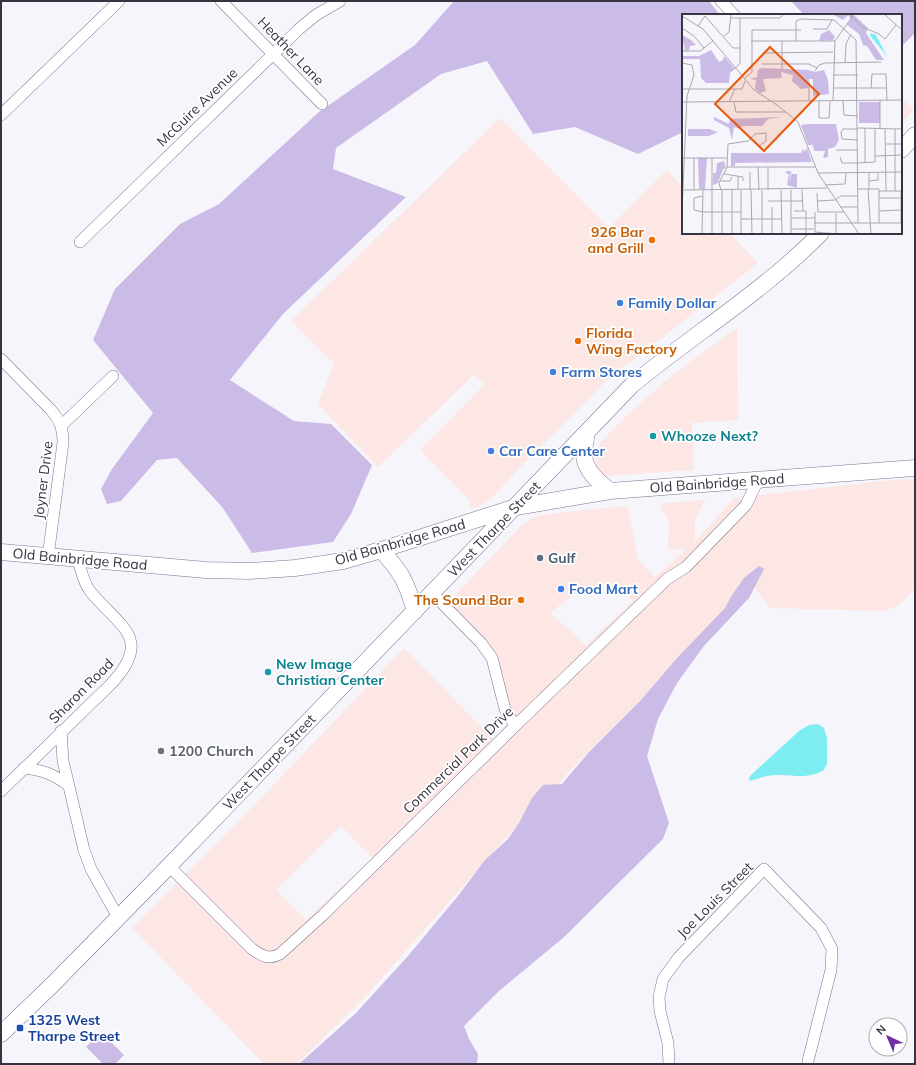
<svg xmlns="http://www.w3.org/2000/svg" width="916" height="1065" font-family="Mulish,sans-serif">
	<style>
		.commercial { fill: #fce7e4; fill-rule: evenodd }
		.green { fill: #cbbbe7 }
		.water { fill: #7eedf2 }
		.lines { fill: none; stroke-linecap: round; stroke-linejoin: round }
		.street-casing { stroke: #7d7391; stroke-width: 12 }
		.secondary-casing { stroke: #7d7391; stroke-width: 17 }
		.street { stroke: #fff; stroke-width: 11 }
		.secondary { stroke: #fff; stroke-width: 16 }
		.food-dot { fill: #e8710a; stroke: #fff; stroke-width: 1.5 }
		.shop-dot { fill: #3f7fe0; stroke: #fff; stroke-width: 1.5 }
		.culture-dot { fill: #0f9aa8; stroke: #fff; stroke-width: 1.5 }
		.service-dot { fill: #5c6f8a; stroke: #fff; stroke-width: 1.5 }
		.worship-dot { fill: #6b7280; stroke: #fff; stroke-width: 1.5 }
		.transit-dot { fill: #1a4fb4; stroke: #fff; stroke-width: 1.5 }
		.labels { text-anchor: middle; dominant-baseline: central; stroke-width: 3.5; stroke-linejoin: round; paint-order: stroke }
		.street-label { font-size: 14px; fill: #383340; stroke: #fff }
		.food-label { font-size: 14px; font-weight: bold; fill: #c56008; stroke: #fff; text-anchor: end }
		.shop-label { font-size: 14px; font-weight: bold; fill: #366cbe; stroke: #fff; text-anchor: start }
		.culture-label { font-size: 14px; font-weight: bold; fill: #0d838f; stroke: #fff; text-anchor: start }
		.service-label { font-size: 14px; font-weight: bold; fill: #4e5e75; stroke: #fff; text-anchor: start }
		.worship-label { font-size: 14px; font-weight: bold; fill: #5b616d; stroke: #fff; text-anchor: start }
		.transit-label { font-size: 14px; font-weight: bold; fill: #164399; stroke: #fff; text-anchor: start }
		.inset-road { fill: none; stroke: #aba7b1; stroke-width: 1 }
		.view { fill: #e8590c; fill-opacity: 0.15; stroke: #e8590c; stroke-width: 2 }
		.inset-edge { fill: none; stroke: #383340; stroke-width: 2 }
	</style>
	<rect width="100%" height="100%" fill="#f7f5fc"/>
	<path class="commercial" d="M901,97L914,110L901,124Z
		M500,118L609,228L667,170L683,187V233H729L758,263L605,382L544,444L535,451L492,498L484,504L470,509L469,500L420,450L485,384L475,374L378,467L318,404L334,364L291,321Z
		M737,328L738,420L692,423L694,470L607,476L600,471L597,466L595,459V451L601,442L626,416L676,372Z
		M915,479V589L898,606L885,611L770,608L755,588L589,751L502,842L365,997L297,1064H264L132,928L262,797L404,648L494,740L515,716L508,704L492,650L449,604V601L521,526L532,518L554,513L628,506L638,559L655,577L686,549H668L669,520L661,509L662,503L706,500L695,518V542L734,498L891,480ZM616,583L633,601L586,645L550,613L584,587ZM341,826L372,858L306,920L276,890Z"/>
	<path class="green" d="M454,1H709L720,15H683V132L638,154L575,127L533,134L487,61L441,74L336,148L333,169L406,197L283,314L230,380L294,421L331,424L372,465L351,514L333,542L252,553L223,508L177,458L157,460L121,501L107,504L101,489L112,469L153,413L93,340L115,289L180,224L219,204L319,112L415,45Z
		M791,1H915V33L901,47V15H804Z
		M759,566L764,569L749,598L704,646L677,683L658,719L647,756L669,823L663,839L563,938L499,991L464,1026L469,1039L478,1054L477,1064H299L356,1013L408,956L458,896L485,860L508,839L519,823L532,798L543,785L562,784L589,752L641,700L678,657L725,608L732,595L744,578Z
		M101,1032L124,1055L115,1064H103L86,1047Z"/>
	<path class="water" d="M818,724L824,728L827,738V764L823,771C803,780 795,774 775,775C767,775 758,779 750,781L749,778L751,775L799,731L809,725Z"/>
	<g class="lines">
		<g class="street-casing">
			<path id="street" d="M221,1L322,104
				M721,1L734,15
				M1,115L119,1
				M80,242L299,29L316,15L340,1
				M1,359L51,410C60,420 63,429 63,443L48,557
				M61,426L113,376
				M432,593L481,643L492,658L505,709L515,726
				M61,731L63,761L84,850L91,869L118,917
				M24,768C43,770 53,774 68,785
				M1,791L110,685C155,638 119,627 90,591C83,582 81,570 78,559
				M169,866L252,949C262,956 269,960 280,954L323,915L515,726L667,579L686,567L746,505L758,480
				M669,1064L668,1043L660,1011L659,997L663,979L679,957L764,869L821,928L832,949L831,970L808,1061"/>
		</g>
		<g class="secondary-casing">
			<path id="secondary" d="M901,150L915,135
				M587,432C586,439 584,447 584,454C584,470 599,482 610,491
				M381,550C402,573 406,581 415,611
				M1,552L206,570L249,571L295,568L343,561L381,550L516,507L610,491L915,468
				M1,1034L52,985L169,866L632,385C694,334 764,291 821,233"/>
		</g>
		<use href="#street" class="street"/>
		<use href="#secondary" class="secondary"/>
	</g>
	<g class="food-dot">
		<circle cx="652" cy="240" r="4"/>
		<circle cx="578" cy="341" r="4"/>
		<circle cx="521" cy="600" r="4"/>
	</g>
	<g class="shop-dot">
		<circle cx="620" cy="303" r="4"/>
		<circle cx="553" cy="372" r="4"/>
		<circle cx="491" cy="451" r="4"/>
		<circle cx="561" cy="589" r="4"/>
	</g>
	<g class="culture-dot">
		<circle cx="653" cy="436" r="4"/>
		<circle cx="268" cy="672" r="4"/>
	</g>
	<circle class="service-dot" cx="540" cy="558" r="4"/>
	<circle class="worship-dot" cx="161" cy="751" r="4"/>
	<rect class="transit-dot" x="16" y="1024" width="8" height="8" rx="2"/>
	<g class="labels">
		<g class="street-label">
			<text transform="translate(291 51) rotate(46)">Heather Lane</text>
			<text transform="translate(197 107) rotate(-44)">McGuire Avenue</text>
			<text transform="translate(43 480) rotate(-83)">Joyner Drive</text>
			<text transform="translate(717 483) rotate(-4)">Old Bainbridge Road</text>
			<text transform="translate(494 529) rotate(-46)">West Tharpe Street</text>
			<text transform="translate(400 542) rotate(-16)">Old Bainbridge Road</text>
			<text transform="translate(80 559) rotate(5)">Old Bainbridge Road</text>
			<text transform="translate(81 691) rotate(-45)">Sharon Road</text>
			<text transform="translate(458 760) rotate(-44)">Commercial Park Drive</text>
			<text transform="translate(269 762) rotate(-46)">West Tharpe Street</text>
			<text transform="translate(715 900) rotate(-45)">Joe Louis Street</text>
		</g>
		<g class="food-label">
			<text x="644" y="232">926 Bar<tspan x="644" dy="16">and Grill</tspan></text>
			<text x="586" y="333" text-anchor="start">Florida<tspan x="586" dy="16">Wing Factory</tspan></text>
			<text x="513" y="600">The Sound Bar</text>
		</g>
		<g class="shop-label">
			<text x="628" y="303">Family Dollar</text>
			<text x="561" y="372">Farm Stores</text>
			<text x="499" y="451">Car Care Center</text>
			<text x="569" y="589">Food Mart</text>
		</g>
		<g class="culture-label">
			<text x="661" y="436">Whooze Next?</text>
			<text x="276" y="664">New Image<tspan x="276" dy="16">Christian Center</tspan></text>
		</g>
		<g class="service-label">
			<text x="548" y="558">Gulf</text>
		</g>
		<g class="worship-label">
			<text x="169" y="751">1200 Church</text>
		</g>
		<g class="transit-label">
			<text x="28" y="1020">1325 West<tspan x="28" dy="16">Tharpe Street</tspan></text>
		</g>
	</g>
	<g transform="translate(682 14)">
		<rect width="220" height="220" fill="#f7f5fc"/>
		<path d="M150,0H169L173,2L186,14L184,19L202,46H194L185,32L181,31L177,20L165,11L169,5L166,1L161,6ZM147,16L153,23L151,26L137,27L139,20ZM0,21L9,26L14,31L8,32L7,36L3,37ZM29,36L37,48L41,46L42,42L53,55L48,59L47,69H24L19,64L18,45H0V42H17ZM79,54L126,56L133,58L142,56L146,66L147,80L131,82V65H127L126,74L119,75L110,67L111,61L99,58L100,64L81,65L84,77L78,79L73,75L74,66L68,65L75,63L76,56ZM177,88H198V109H177ZM32,103L47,110L48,105L100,103L86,105L80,112H60L58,115L52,113L50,126L47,114L32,106ZM127,110H154L157,126L153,133L146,135V143L141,144L143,137H132L131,131H126L119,111ZM6,115H27L36,118L27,122H6ZM121,134L122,138L125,134L130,148L53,149V152H49V139H119ZM16,144H25L23,175H17ZM42,147L44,154L41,155L36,169L31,171V159H34L35,149ZM107,157L110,158L108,160L109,168V160H115V174L105,171L107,161L103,158Z" fill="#cbbbe7"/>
		<path d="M189,19L194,21L205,42L188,22Z" fill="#7eedf2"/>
		<path class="inset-road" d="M167,0L180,13L197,20L203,25L214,11M202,0L220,16M0,2L21,15L72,76L95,91L116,108L136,159L177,220M23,2L51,34H58M49,4H98L102,0M16,12L23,2M0,14L12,22L22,34M131,15H145L150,6M42,22L47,18L49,0M69,27H153M100,27V55M114,27V7L119,5L152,6L174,26L176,209M0,37H18L31,27M81,39L151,38M0,49L10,51L12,61L5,82L0,197M163,49L164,30L169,20M80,50H127L135,54M53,55L58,49V4M133,57L137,51L143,49L199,48M151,61H176M62,65L70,58V16H119M151,74H205M189,74L190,60H204L205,86M0,75H60L63,67M127,87V68M137,87V104H147L148,87M151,87L153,27L172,0M161,87L162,101L176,102M0,88L220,86M47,88L53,75M52,88L54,98H104M176,114L220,115M183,114V148M176,115H161L159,118L160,125L176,126M198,115V86M203,115L204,177M213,115V177M204,130H220M154,136H176M193,142L220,141M158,143L160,149H176M0,144H45M12,144V176M176,149L193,148V114M45,153H133M76,153L77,176M68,158V176M187,158V175M136,159L220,158M42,160L61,163V167M56,163V176M38,167H48L50,163M187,167L196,166V158M143,171L163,170L164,159M120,175L121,197M176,175H197V209M186,175L189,220M2,176L145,174M39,176L37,169L45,153L46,130L66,127L73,120L84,119V127L77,132M69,176L70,220M80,176V220M86,176V153M99,176L100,220M109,176V220M197,177H220M219,177V209M135,179L136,198H162M197,184H220M153,186L159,182H176M86,187H120M135,187L153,186M90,193V220M158,193H176M112,197H124V220M197,197L220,196M21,198H59M21,198L12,196V184L21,182M133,198V218L156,220M109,204H133M59,205H100M132,209H220M109,215H132M20,220L21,176M30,220V144M40,220V176M50,220V176M59,220V176M154,220V199"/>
		<path class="view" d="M88,33L137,80L82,137L33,90Z"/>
		<rect width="220" height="220" class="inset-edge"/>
	</g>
	<rect width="916" height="1065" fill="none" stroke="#383340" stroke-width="4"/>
	<g transform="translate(888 1037) rotate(316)"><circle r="19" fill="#ffffff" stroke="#afadb3"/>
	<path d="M0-3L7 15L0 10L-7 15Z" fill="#702ea2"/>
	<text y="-6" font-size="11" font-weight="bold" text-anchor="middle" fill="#383340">N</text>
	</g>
</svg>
